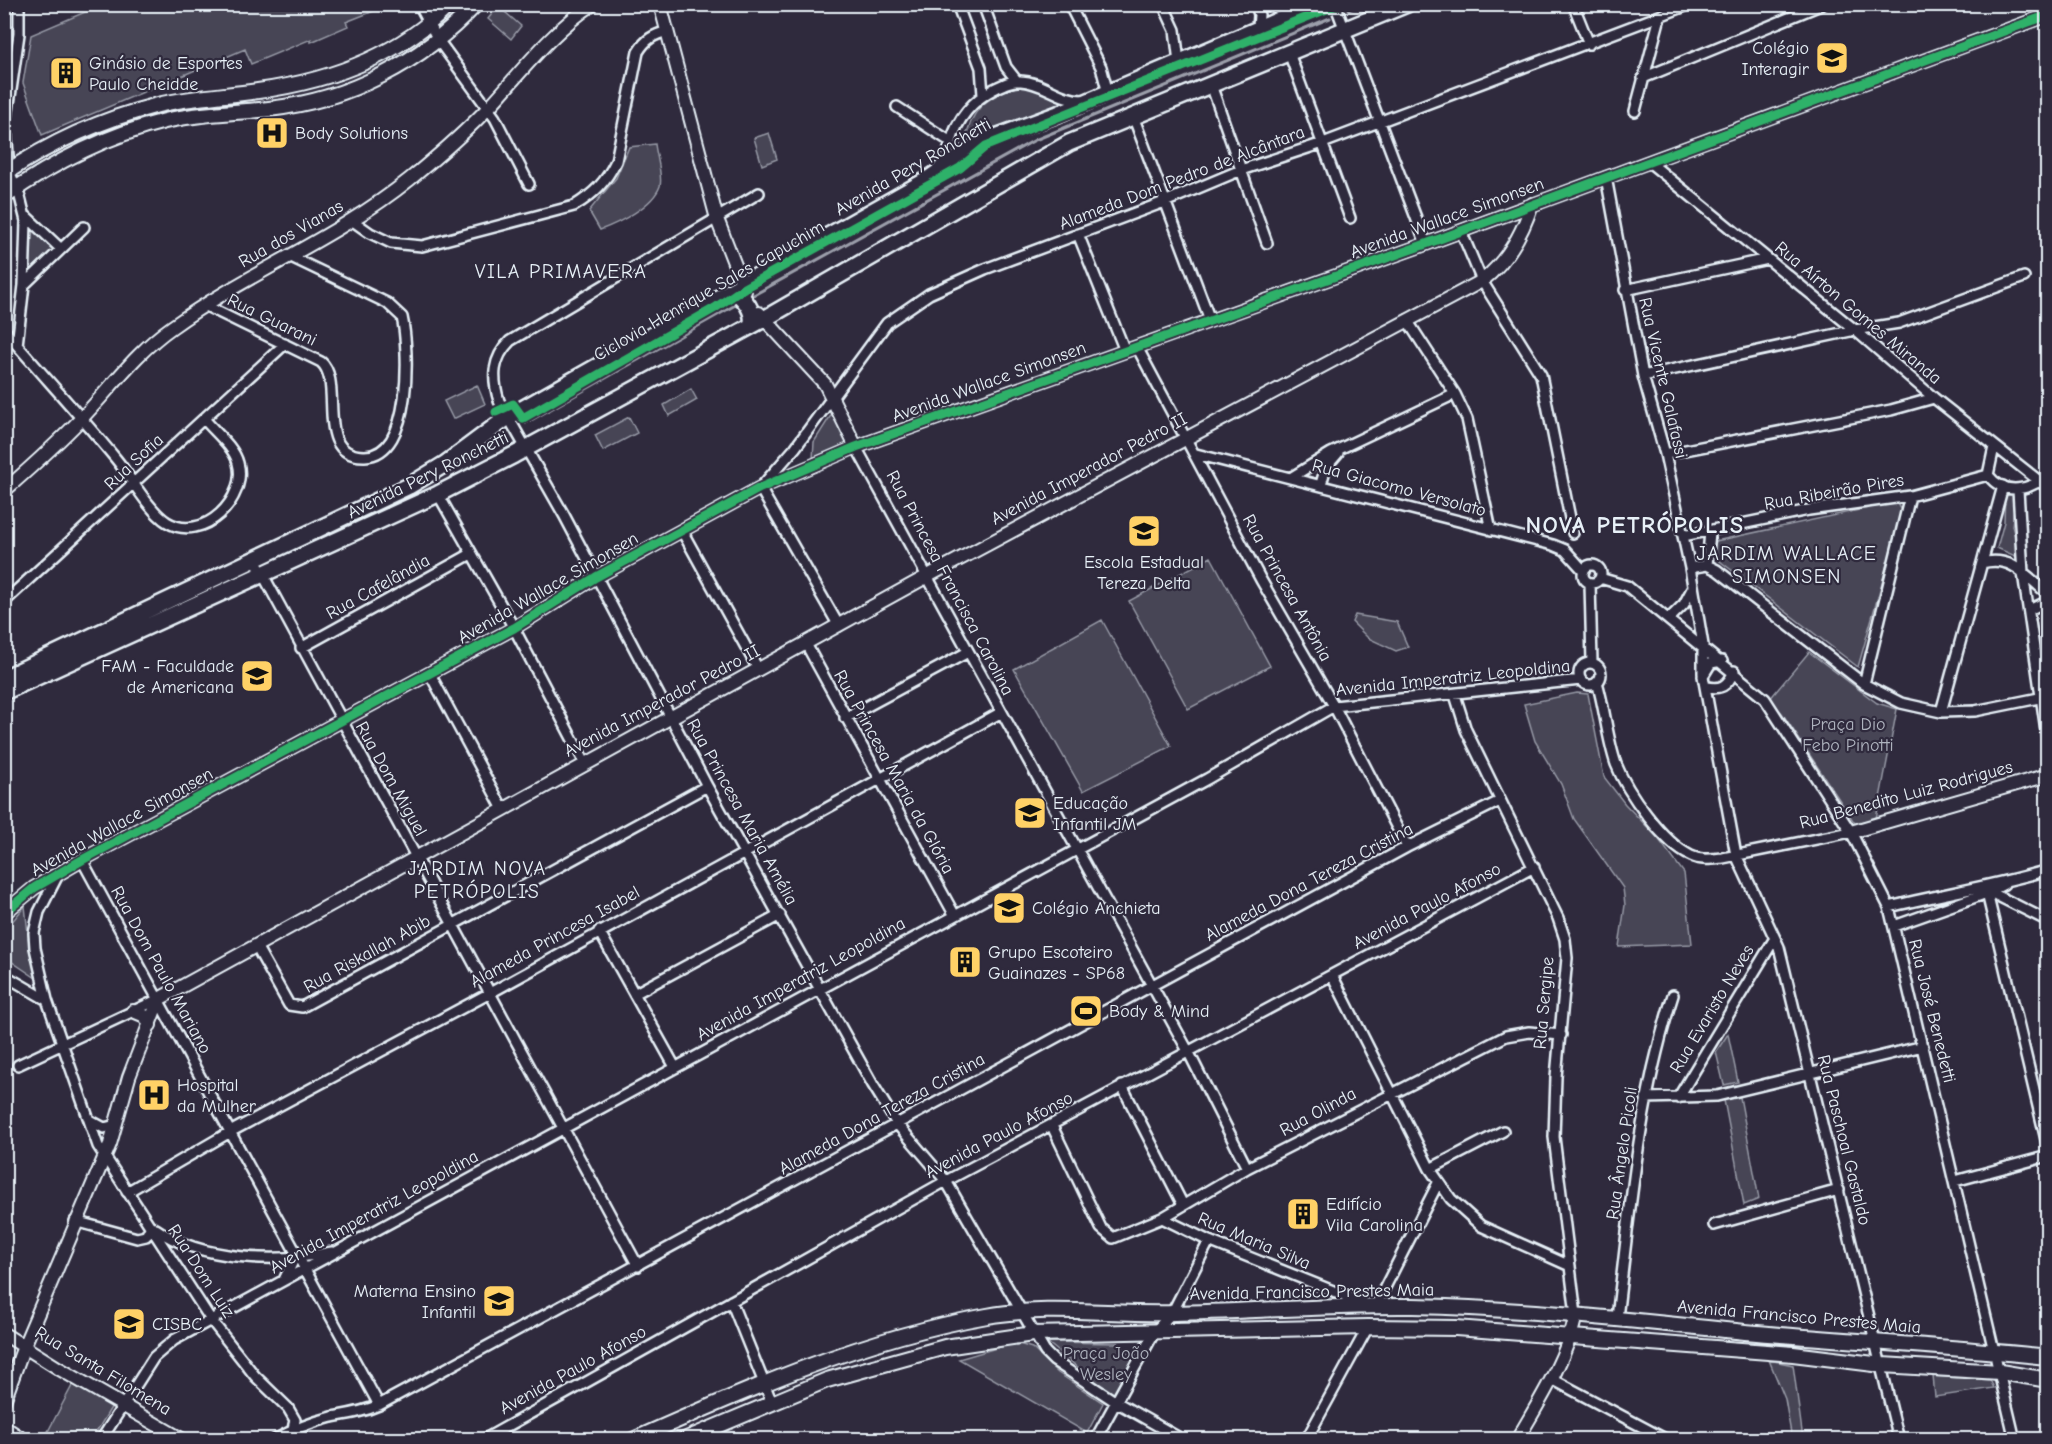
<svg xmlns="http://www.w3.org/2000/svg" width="2052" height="1444" font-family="'Comic Neue',sans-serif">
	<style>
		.green { fill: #464455; stroke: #979aa6; stroke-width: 1.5 }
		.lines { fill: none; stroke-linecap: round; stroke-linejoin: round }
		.stream { stroke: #9c9fab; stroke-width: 3 }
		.minor-casing { stroke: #e8f1f8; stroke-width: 14 }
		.tertiary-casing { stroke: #e8f1f8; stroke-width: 16 }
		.secondary-casing { stroke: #e8f1f8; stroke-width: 18 }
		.primary-casing { stroke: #e8f1f8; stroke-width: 20 }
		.minor { stroke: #2f2a3d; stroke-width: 9 }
		.tertiary { stroke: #2f2a3d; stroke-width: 12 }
		.secondary { stroke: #2f2a3d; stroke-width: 14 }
		.primary { stroke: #2f2a3d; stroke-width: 15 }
		.cycleway-casing { stroke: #2f2a3d; stroke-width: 13 }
		.cycleway { stroke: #2db169; stroke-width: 9 }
		.labels { text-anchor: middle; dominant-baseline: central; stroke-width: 4.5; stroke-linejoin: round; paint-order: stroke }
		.poi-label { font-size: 18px; fill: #e8f1f8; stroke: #2f2a3d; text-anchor: start }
		.street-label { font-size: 18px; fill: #e8f1f8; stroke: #2f2a3d }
		.park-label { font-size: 18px; fill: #afb4bf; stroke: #2f2a3d }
		.neighbourhood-label { font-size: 20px; letter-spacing: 1.5px; fill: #e8f1f8; stroke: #2f2a3d }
		.district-label { font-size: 24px; font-weight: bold; letter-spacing: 1.5px; fill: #e8f1f8; stroke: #2f2a3d }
	</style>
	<rect width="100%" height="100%" fill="#2f2a3d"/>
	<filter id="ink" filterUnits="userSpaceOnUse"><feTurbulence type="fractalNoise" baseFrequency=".0167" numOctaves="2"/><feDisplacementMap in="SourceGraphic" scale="12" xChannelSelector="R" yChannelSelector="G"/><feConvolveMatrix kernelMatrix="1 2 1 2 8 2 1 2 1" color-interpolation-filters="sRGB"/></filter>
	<g filter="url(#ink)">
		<path class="green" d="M104,4H389V5L346,22L348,26L311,42V39L251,64L245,49L42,135L23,83L31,35Z
			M498,6L521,26L511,39L488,19Z
			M1015,87L1043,88L1064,102L965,143C970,110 985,98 1015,87Z
			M769,133L777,159L762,165L754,138Z
			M655,144C656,155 663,176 660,186C653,206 619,223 600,230L589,211L616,178L629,147Z
			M27,222L60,250L25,279Z
			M477,385L485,404L453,419L444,401Z
			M691,389L697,400L669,416L664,405Z
			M833,412L848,443L813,459L814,442Z
			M629,417L637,433L603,451L595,435Z
			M2005,493L2016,494L2012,526L2017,543L2015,556L1997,548L2004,522Z
			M1896,502L1902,512L1858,667L1712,555L1716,541Z
			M1211,557L1270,666L1188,709L1129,601Z
			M1355,615L1397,622L1408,647L1396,651L1368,638L1352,622Z
			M1102,620L1171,746L1083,791L1014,669Z
			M1809,652L1877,703L1897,709L1876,819L1856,825L1782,713L1769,700Z
			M1577,693L1588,694L1604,777L1625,804L1657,837L1684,873L1692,944L1619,947L1625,905L1623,888L1574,819L1561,784L1535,741L1524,704Z
			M25,906L29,943L39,980L5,957V930Z
			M1728,1034L1738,1082L1724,1085L1716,1052Z
			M1740,1097L1759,1199L1744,1205L1724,1100Z
			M1047,1342L1118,1343L1133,1358L1113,1396Z
			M1019,1344L1032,1348L1058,1373L1103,1403L1087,1433L959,1359L1003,1346Z
			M1769,1360L1793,1365L1803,1439H1792L1785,1399Z
			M1933,1376L1990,1380L1994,1388L1935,1397Z
			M73,1384L112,1406L92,1439H44Z"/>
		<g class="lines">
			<path class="stream" d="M1348,10L1362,4
				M750,297L1035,140L1330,18
				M526,423L739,303"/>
			<g class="minor-casing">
				<path id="minor" d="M19,4V34L6,125L9,171L20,197L26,221L24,285L17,345C50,383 84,420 116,459C130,476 149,511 167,522C203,544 248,498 238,463C234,447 215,432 205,420
					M419,4L438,40L495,118L529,184
					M957,4L981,68L983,95
					M983,4L1006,67L1017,81
					M1069,4L1101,67L1108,93
					M1163,4L1175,30L1179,62
					M1256,4L1259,15L1258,29
					M1335,4L1426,244
					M1573,4L1589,44
					M4,5L6,4
					M1289,53L1350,218
					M1643,78L1823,4
					M1211,85L1267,243
					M897,107L951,142
					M1635,111L1660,17
					M1133,116L1210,320
					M1649,162L1855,330L1934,398L2048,488
					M939,167C947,160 948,152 951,142C957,119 973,100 994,89C1002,85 1011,80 1021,81C1043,82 1060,100 1083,100
					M1606,177L1643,376L1665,454L1690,568L1703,645V674
					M759,193L510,341C492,359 492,378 499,401L564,515L707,786L873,1085L897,1124L946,1181L1045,1352L1054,1361L1116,1402L1183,1440
					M25,215L61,249
					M353,221L370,233L391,243L422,246L574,206C594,194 606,182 616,161L638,52C646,39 653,35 668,31
					M1461,231L1482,281L1541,375L1573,533
					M1078,234L1125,351
					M24,285L84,227
					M1625,290L1768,259
					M204,305L321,362C345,382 312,457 365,456C413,455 409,348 402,317L387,303L291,257
					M1407,320L1455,394L1467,419L1491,530
					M4,330L17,345
					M1137,347L1261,580L1334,706L1407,847
					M1643,376L1855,330L1899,323L2024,277
					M856,447L1188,1051L1247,1168
					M1196,454L1553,545L1565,550L1584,571
					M1665,454L1891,410L1934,398
					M1988,475C2005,497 2031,490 2048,474
					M1988,475L1994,447
					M1292,477L1331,453L1455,394
					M1321,484L1326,467L1338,453
					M2018,490L2023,573L2048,744
					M438,494L514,628L585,763
					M682,531L758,669
					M1683,536L1809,510L1910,496L1988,475
					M255,560L638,1266
					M1982,563C2012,555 2026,576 2048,594
					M1707,565L1710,532
					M1583 574a9 9 0 1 1 18 0a9 9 0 1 1-18 0Z
					M1690,568L1707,565L1717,570L1864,684L1901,703L1941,712L1975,711L2039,698
					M1600,578L1627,586L1765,699L1851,832L1889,907L2015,1440
					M1590,583L1592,663
					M4,602L285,344
					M2029,610L2048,601
					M1669,619L1684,604L1693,587
					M839,626L760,488L795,448L887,323L929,294L985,269L1167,201L1241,170L1323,143L1691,4
					M806,644L954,914
					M301,648L471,554
					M1722,661L1711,663L1703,676L1736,855L1779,947L1899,1440
					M1579 674a11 11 0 1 1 22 0a11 11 0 1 1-22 0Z
					M430,674L503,809
					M1597,682C1605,709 1607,738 1616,764C1627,792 1663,843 1691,856C1701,861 1713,859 1723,858L1851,832
					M1864,684L1910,496
					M1705,686C1720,691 1728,686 1734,671
					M1455,695L1466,730L1558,918L1565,939L1567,958L1556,1077L1554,1137L1576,1315
					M1941,712L2003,486
					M845,718L968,652
					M82,860L379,1405
					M59,873L39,912L34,933L35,948L47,1000L98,1146L211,1320L255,1376L288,1408L295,1420L293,1429
					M1986,890L2048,921
					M1987,893L2048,1148
					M1889,907C1942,894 1996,885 2048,870
					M1894,926L1987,893L2004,884
					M599,931L675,1067
					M256,946L289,1005L302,1007L707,786
					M4,975L47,1000
					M1332,975L1430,1169L1451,1199L1481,1226L1570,1266
					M634,994L780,915
					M18,1065L159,999
					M1122,1086L1183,1205
					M1646,1098L1717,1096L1923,1046
					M1678,1098L1775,938
					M91,1121L104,1128L116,1125
					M1052,1126L1101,1228L1113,1238L1162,1218L1247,1168L1506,1036L1529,1032L1561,1035
					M1430,1169L1503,1131
					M1955,1181L2048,1156
					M127,1192L230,1132L490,993L1000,713
					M1162,1218L1209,1241L1363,1303
					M75,1221L137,1238L146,1236L151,1226
					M1714,1225L1839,1190
					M156,1229C201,1261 279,1263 332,1252
					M284,1280L296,1255
					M731,1301L772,1403
					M1376,1305L1438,1183
					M1617,1318C1630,1209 1639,1100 1673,995
					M1552,1379L1667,1440
					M101,1440L154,1357L174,1340L1207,779L1334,706L1581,680
					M274,1440C292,1430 312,1422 332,1417C349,1414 363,1412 379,1405L1407,847L1500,801
					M483,1440L946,1181L1534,867
					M1095,1440L1155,1331L1172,1313L1209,1241
					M1306,1440L1368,1327"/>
			</g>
			<g class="tertiary-casing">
				<path id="tertiary" d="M660,4L717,219L745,291
					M759,313L825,384L856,447
					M4,491C30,468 56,445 80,420C111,388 135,353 172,327C249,272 337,238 410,179C438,156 466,132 490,106C523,70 552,31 593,4
					M1851,832L2048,775
					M4,913L34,888L82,860L514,628L596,577L760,488L856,447L1426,244L2048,15
					M133,1011L145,1016L150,1025
					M4,1334L58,1368L183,1440
					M4,1401L24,1346L110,1144L129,1077L159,999L926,577L1482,281C1507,261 1522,235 1532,204
					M1517,1440C1540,1400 1566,1360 1576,1315"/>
			</g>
			<g class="secondary-casing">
				<path id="secondary" d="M4,174C51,142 103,119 158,105C191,97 224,96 258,91C330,81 398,57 450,4
					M4,197C52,163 108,135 165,121C199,113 234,113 269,109C349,100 421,63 476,4
					M4,1428L22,1440
					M633,1440C748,1389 863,1338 987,1316C1049,1305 1113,1315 1175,1313C1255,1311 1334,1305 1413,1306C1524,1308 1635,1321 1745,1332C1846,1341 1947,1346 2048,1357
					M684,1440L827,1380L945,1347L1033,1334L1368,1327L1456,1328L1793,1354L1882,1365L2000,1372L2048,1380"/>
			</g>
			<g class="primary-casing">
				<path id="primary" d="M731,291C744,295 756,313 751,326
					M4,678L409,486L445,464L508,417L927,180L982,142L1058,114L1317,4
					M4,692L438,494L514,455L764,319L1069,143L1407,4"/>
			</g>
			<use href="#minor" class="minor"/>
			<use href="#tertiary" class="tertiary"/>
			<use href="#secondary" class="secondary"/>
			<use href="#primary" class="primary"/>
			<g class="cycleway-casing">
				<path id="cycleway" d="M496,412L513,404L523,418L715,308L744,288L960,168L986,146L1339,4
					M4,913L34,888L82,860L514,628L596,577L760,488L856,447L1426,244L2048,15"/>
			</g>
			<use href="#cycleway" class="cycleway"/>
		</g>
	</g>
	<defs>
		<g id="school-square" transform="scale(1.725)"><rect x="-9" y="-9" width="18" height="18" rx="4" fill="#ffd166" stroke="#2f2a3d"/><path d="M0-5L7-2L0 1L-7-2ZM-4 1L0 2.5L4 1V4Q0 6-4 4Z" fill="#111"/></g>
		<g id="building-square" transform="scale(1.725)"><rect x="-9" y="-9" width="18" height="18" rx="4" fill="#ffd166" stroke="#2f2a3d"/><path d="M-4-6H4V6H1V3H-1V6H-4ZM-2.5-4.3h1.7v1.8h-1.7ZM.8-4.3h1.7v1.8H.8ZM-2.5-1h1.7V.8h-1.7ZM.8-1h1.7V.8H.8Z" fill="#111"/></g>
		<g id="hospital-square" transform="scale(1.725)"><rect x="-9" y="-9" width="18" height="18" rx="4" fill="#ffd166" stroke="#2f2a3d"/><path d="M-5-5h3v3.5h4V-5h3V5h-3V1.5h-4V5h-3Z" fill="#111"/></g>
		<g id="university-square" transform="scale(1.725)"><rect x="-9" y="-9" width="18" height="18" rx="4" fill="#ffd166" stroke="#2f2a3d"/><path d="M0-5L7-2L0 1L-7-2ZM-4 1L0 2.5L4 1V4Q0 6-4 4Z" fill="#111"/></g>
		<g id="stadium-square" transform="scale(1.725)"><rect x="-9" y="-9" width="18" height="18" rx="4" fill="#ffd166" stroke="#2f2a3d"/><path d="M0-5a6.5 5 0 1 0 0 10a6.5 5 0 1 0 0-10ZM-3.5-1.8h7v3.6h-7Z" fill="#111"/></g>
	</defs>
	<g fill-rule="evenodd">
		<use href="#school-square" x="1832" y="58"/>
		<use href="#building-square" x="66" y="73"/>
		<use href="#hospital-square" x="272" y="133"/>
		<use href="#school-square" x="1144" y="531"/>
		<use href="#university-square" x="257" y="676"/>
		<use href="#school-square" x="1030" y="813"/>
		<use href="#school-square" x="1009" y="908"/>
		<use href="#building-square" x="965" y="962"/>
		<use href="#stadium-square" x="1086" y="1011"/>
		<use href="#hospital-square" x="154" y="1095"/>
		<use href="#building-square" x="1303" y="1214"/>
		<use href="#school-square" x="499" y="1301"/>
		<use href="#school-square" x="129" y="1324"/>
	</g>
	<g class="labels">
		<g class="poi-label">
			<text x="1809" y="48" text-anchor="end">Colégio<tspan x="1809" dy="21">Interagir</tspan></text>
			<text x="89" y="63">Ginásio de Esportes<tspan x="89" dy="21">Paulo Cheidde</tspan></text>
			<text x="295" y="133">Body Solutions</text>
			<text x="1144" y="562" text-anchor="middle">Escola Estadual<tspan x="1144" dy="21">Tereza Delta</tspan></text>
			<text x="234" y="666" text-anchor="end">FAM - Faculdade<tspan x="234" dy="21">de Americana</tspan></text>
			<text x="1053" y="803">Educação<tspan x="1053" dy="21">Infantil JM</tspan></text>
			<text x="1032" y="908">Colégio Anchieta</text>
			<text x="988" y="952">Grupo Escoteiro<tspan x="988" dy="21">Guainazes - SP68</tspan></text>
			<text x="1109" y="1011">Body &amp; Mind</text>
			<text x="177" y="1085">Hospital<tspan x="177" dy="21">da Mulher</tspan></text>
			<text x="1326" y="1204">Edifício<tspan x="1326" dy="21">Vila Carolina</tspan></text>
			<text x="476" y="1291" text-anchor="end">Materna Ensino<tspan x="476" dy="21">Infantil</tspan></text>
			<text x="152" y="1324">CISBC</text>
		</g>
		<g class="street-label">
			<text transform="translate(913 167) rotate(-30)">Avenida Pery Ronchetti</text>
			<text transform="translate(1182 178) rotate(-21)">Alameda Dom Pedro de Alcântara</text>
			<text transform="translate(1447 218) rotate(-20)">Avenida Wallace Simonsen</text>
			<text transform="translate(291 234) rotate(-30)">Rua dos Vianas</text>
			<text transform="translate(709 291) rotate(-30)">Ciclovia Henrique Sales Capuchim</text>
			<text transform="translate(1858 313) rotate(40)">Rua Aírton Gomes Miranda</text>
			<text transform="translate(272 320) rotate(26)">Rua Guarani</text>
			<text transform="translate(1663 378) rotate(77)">Rua Vicente Galafassi</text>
			<text transform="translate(989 382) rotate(-20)">Avenida Wallace Simonsen</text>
			<text transform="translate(134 462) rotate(-43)">Rua Sofia</text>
			<text transform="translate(1089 469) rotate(-28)">Avenida Imperador Pedro II</text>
			<text transform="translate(428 475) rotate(-26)">Avenida Pery Ronchetti</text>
			<text transform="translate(1399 488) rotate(15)">Rua Giacomo Versolato</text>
			<text transform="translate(1834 492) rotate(-10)">Rua Ribeirão Pires</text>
			<text transform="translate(950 583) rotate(62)">Rua Princesa Francisca Carolina</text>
			<text transform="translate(378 587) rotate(-29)">Rua Cafelândia</text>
			<text transform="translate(548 588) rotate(-30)">Avenida Wallace Simonsen</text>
			<text transform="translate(1287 588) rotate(61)">Rua Princesa Antônia</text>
			<text transform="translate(1453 678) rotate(-6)">Avenida Imperatriz Leopoldina</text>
			<text transform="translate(662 701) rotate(-28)">Avenida Imperador Pedro II</text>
			<text transform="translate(894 772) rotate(61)">Rua Princesa Maria da Glória</text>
			<text transform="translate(391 779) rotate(61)">Rua Dom Miguel</text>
			<text transform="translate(1906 795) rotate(-15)">Rua Benedito Luiz Rodrigues</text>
			<text transform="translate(742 812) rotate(61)">Rua Princesa Maria Amélia</text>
			<text transform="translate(122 822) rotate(-29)">Avenida Wallace Simonsen</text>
			<text transform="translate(1309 882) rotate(-28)">Alameda Dona Tereza Cristina</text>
			<text transform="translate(1427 906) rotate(-28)">Avenida Paulo Afonso</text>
			<text transform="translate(555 937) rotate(-29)">Alameda Princesa Isabel</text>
			<text transform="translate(367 954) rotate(-29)">Rua Riskallah Abib</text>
			<text transform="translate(161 970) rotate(61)">Rua Dom Paulo Mariano</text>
			<text transform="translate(801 979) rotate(-29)">Avenida Imperatriz Leopoldina</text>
			<text transform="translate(1544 1003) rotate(-85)">Rua Sergipe</text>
			<text transform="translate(1712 1009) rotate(-59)">Rua Evaristo Neves</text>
			<text transform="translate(1932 1011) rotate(76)">Rua José Benedetti</text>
			<text transform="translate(1318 1112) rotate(-28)">Rua Olinda</text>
			<text transform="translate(882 1114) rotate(-29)">Alameda Dona Tereza Cristina</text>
			<text transform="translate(999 1135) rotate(-28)">Avenida Paulo Afonso</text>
			<text transform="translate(1844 1140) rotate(76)">Rua Paschoal Gastaldo</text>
			<text transform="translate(1622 1153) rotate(-82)">Rua Ângelo Picoli</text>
			<text transform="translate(374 1212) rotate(-29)">Avenida Imperatriz Leopoldina</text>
			<text transform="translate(1254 1241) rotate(23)">Rua Maria Silva</text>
			<text transform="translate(201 1271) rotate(57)">Rua Dom Luiz</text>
			<text transform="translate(1312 1292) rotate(-1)">Avenida Francisco Prestes Maia</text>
			<text transform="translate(1799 1317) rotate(5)">Avenida Francisco Prestes Maia</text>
			<text transform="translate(573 1370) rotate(-29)">Avenida Paulo Afonso</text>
			<text transform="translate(103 1371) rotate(31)">Rua Santa Filomena</text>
		</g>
		<g class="park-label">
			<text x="1848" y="724">Praça Dio<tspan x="1848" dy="21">Febo Pinotti</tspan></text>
			<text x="1106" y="1353">Praça João<tspan x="1106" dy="21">Wesley</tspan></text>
		</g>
		<g class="neighbourhood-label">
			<text x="561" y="271">VILA PRIMAVERA</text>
			<text x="1787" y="553">JARDIM WALLACE<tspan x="1787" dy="23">SIMONSEN</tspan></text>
			<text x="477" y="868">JARDIM NOVA<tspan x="477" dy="23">PETRÓPOLIS</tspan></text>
		</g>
		<g class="district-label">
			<text x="1635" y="525">NOVA PETRÓPOLIS</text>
		</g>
	</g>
	<rect width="2052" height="1444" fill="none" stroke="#2f2a3d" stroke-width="24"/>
	<rect x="12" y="12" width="2028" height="1420" fill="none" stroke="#e8f1f8" stroke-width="2" filter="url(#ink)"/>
</svg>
